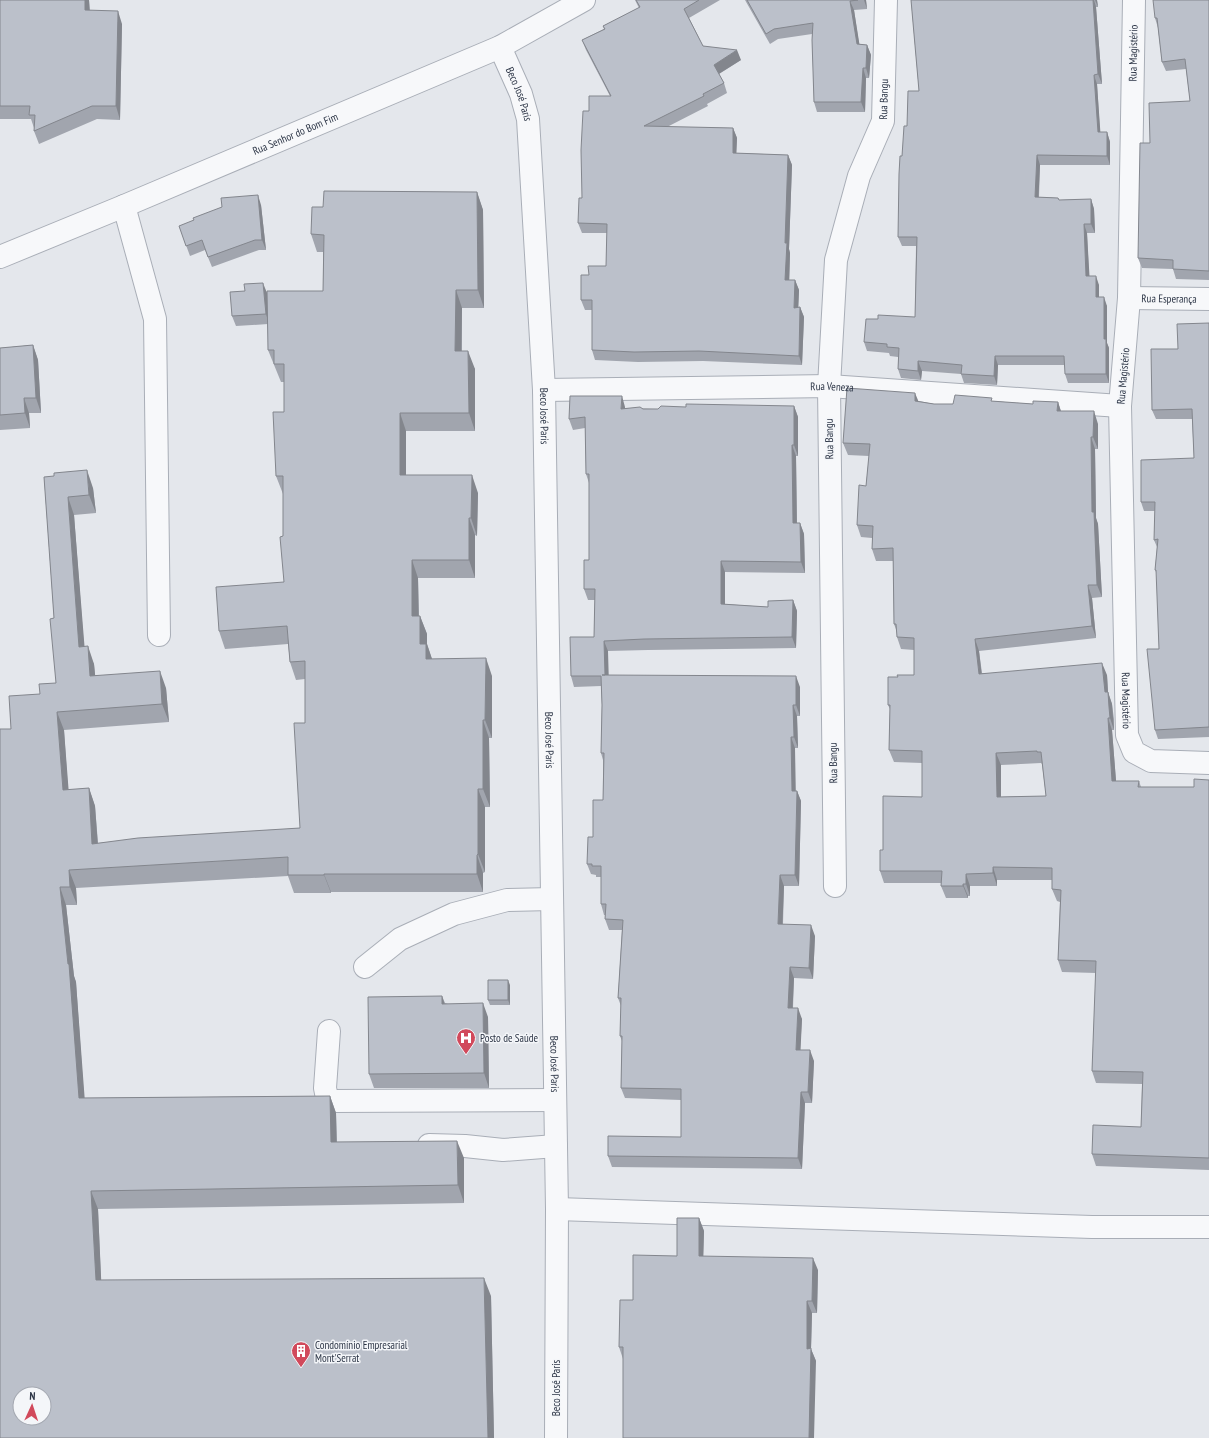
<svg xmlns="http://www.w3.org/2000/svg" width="1209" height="1438" font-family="'PT Sans Narrow',sans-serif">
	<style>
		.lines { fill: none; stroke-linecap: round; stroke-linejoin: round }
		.minor-casing { stroke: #a9aeb7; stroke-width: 24 }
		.minor { stroke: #f7f8fa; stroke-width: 22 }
		.wall { fill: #a1a5ae; fill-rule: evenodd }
		.shaded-wall { fill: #83868d }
		.building { fill: #bbc0ca; stroke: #83868d; fill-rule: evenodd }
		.labels { text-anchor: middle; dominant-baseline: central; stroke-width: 3; stroke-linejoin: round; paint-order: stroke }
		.street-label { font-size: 11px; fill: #2b3445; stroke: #f4f6f9 }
		.poi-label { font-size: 11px; fill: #2b3445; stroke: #f4f6f9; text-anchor: start }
	</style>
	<rect width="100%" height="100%" fill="#e4e7ec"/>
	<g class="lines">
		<g class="minor-casing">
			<g id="minor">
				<path id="s1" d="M1134,0L1129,298L1120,406L1127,735L1134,752L1151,761L1209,763"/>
				<path id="s2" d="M500,47L521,94L528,119L544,390L557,1209L556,1438"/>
				<path d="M124,206L155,319L159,635"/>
				<path id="s3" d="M0,257L124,206L500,47L584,0"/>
				<path id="s4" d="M1129,298L1209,299"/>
				<path id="s5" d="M544,390L829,386L1120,406"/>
				<path id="s6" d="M835,886L829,386L836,260L859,176L883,121L886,0"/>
				<path d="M365,967L400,939L454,914L507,900L552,899"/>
				<path d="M329,1031L325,1088L327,1098L332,1101L555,1100"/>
				<path d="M429,1145L465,1146L503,1150L556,1146"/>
				<path d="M557,1209L1092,1227H1209"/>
			</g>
		</g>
		<use href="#minor" class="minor"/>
	</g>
	<path class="wall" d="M0,0H89L90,10L122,24L120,120L97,119L39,144L34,131V128L31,119H0Z
		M635,0H720L689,18L703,46L741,60L719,74L724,83L727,93L707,104L708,106L667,127L733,128L737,138L736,153L788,155L792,165L789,249L790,253L789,280H795L799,290L798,307H800L804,317L802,365L703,361L638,362L595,360L592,350V310H585L581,300L589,275L606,266L607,233H582L578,223L582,198L589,111L610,96L586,50L582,40L604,29L603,26L639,8Z
		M745,0H866L867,9L854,10L859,44L867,45L871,55L869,78H866L865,112H817L814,102L812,34L778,39L770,44Z
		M911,0H1097L1098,7H1096L1102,84H1097L1100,132H1107L1110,142V165H1040L1039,197L1058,198L1059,200L1091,199L1094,209L1095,233H1087L1089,276L1099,285V297L1107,306V343L1109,348V383H1068L1065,374V365H998L997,385L964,383L961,374L922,371L921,380L901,378L898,369V357L890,356L889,353L867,351L864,342L878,319L915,317L916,246H902L898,237L902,156L907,126L919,91Z
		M1209,0V280L1176,279L1173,269L1142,268L1138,258L1150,143L1190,101L1186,69L1166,71L1162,62L1158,28L1155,18Z
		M477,192L483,210L484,308H462V351L475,369V431H406V475L478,493L477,536L475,535V578H418L419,616H420L427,634V644L432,659L492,676V738H489L490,807H485V872L483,873V892H331V893H294L288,876L76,888L77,905H66L74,976L76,982L84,1098L330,1096L336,1113L337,1142L464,1158V1203L98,1209L101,1280L491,1296L494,1438H0L11,729L40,694L56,683L54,618L44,477L93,488L96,513L74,515L84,647L94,664L95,675L166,688L169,722L64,730L68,790L89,788L95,806L98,843L300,828L305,723V679L296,680L290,662L288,644L225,649L219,631L284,582L283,494L276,476L284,412V382H281L268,350V324L236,326L232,316L267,292L323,291V252H317L311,234L323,207Z
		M261,205L266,250H259L212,267L205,250L190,256L179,226Z
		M1209,323V737L1158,739L1155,730L1159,649L1157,574L1155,570L1157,547L1154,540L1155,511H1144L1141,502L1194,458L1192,419H1156L1152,410L1178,349Z
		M33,345L38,360L41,413H29L30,428L0,430V348Z
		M919,401L934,404H953L993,401L1033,404L1058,402L1061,411L1098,424V449H1095L1096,518L1098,524L1102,597L1092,598L1096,638L979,651L982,673L1107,675L1108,692L1112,704L1114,719V730H1112L1116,781H1139L1141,787H1194L1209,780V1170L1096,1166L1092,1154L1141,1127L1142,1084L1096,1083L1092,1071L1096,973L1062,972L1058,960L1060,902L1057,901L1052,889V880H997V886H970V896H968V898H946L941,886V883H884L880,871L883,850L922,797V763L894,762L889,750L890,709L888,705L898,677L914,675V650L901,649L897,637V632L894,624L893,561H876L872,549V538L861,537L857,525L866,486L869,456L848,455L843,443ZM1041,763L1042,764L1046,796L1001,797V765Z
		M794,406L798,417V456H796L797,523H800L804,534L805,573L725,572V604L768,607L793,600L797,611L796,648L648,650L608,651V676L800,687V716H797L798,748H795V791H797L801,801L799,886H784L783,924L815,936L813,979L794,978L793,1008L802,1019L800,1050L814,1061L812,1103H805L802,1169L612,1167L608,1156L681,1137V1100L625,1098L621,1088L622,1041L620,1036L621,1006L618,998L622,930H609L605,919V915H604L601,904V877H596V875L591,874L587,864L603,800V760L601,753L602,705L601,686L574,687L571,676L594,637L595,600H588L584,589L589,560V483L586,474L585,428L573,430L569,419L625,407V408L658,409L686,407Z
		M510,985V1005H490L488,1000Z
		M442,996L445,1003L488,1017L489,1088H374L369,1074Z
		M699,1218L704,1231L703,1257L818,1270L817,1313H812L811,1349L816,1361L623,1359L619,1347L633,1300L677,1256Z"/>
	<path class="shaded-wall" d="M85,0H89L90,23L85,10Z
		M864,0H866L867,9Z
		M1093,0H1094L1096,7L1102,84L1098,74Z
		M1095,0H1097L1098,7Z
		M850,1L854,10L861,54L857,44Z
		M118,11L122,24L120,120L116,106Z
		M867,45L871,55L869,78L866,68Z
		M737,50L741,60L717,75L714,65Z
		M863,68L866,78L865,112L861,102Z
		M1094,75L1097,84L1101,141L1098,132Z
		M733,128L737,138L736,163L733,153Z
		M1107,132L1110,142V165L1107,156Z
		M788,155L792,165L789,249L790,253L789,290L785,280V243Z
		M1037,155L1040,165L1038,207L1035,197Z
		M477,192L483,210L484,308L478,290Z
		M258,195L261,205L266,250L262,240Z
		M1091,199L1094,209L1095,233L1091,224Z
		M1084,224L1087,233L1090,285L1086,276Z
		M1096,276L1099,285V306L1096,297Z
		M795,280L799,290L798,317L794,308Z
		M263,283L267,293L269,324L266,314Z
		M456,290L462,308L461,369L455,351Z
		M1104,297L1107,306V343L1109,348V383L1106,374L1104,339Z
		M800,307L804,317L802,365L799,356Z
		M33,345L38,360L41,413L36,398Z
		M468,351L475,369V431L469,413Z
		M995,356L998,365L997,385L994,376Z
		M918,361L922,371L921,380L918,371Z
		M915,393L920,405L915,401Z
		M622,396L625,407V419L621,409Z
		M24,398L29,413L30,428L25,413Z
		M1058,402L1062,415L1057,411Z
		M794,406L798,417V456L794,445Z
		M1094,411L1098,424V449L1093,437Z
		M400,413L406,431V493L400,475Z
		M1091,437L1095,449L1096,518L1098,524L1102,597L1097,585L1092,512Z
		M792,445L796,456L797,534L793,523Z
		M87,470L93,488L96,513L89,495Z
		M472,475L478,493L477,536L471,518Z
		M68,497L74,515L86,665L79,647Z
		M469,518L475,535V578L469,560Z
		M800,523L804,534L805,573L801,562Z
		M412,560L418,578L419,634L412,616Z
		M721,561L725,572V615L721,604Z
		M1088,585L1092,598L1096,638L1092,626Z
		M793,600L797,611L796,648L792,637Z
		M420,616L427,634V644L433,662V677L420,644Z
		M975,639L979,651L983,686L979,674Z
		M604,641L608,651L609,686L605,675Z
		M88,646L94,664L97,694L90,676Z
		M486,658L492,676V738L485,720Z
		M1102,663L1107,675L1108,692L1112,704L1114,730L1110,718L1105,692Z
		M160,671L166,688L169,722L162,704Z
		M796,676L800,687V716L796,705Z
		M793,705L797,716L798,748L794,737Z
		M57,712L64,730L70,808L63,790Z
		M1108,718L1112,730L1117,793L1112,781Z
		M483,720L489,738L490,807L483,789Z
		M791,737L795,748L796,802L792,791Z
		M996,753L1001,765V809L997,797Z
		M89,788L95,806L99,861L92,844Z
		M478,789L485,807V872L478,854Z
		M797,791L801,801L799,886L795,875Z
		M477,855L483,873V892L477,874Z
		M993,867L997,880V886L993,873Z
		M69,870L76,888L77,905L70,887Z
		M324,874L331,892V893L324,875Z
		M966,874L970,886V896L966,884Z
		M780,875L784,886L782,935L778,924Z
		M963,884L968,896V898L963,886Z
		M60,887L66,905L74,976L76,982L86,1116L79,1098L68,964Z
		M811,925L815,936L813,979L809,968Z
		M790,967L794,978L792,1019L788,1008Z
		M508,980L510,985V1005L508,1000Z
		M442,996L447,1011L442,1004Z
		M483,1003L488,1017L489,1088L484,1073Z
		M798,1008L802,1019L800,1061L796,1050Z
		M810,1050L814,1061L812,1103L808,1092Z
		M801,1092L805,1103L802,1169L798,1158Z
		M330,1096L336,1113L337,1160L331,1142Z
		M457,1141L464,1158V1203L458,1185Z
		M91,1191L98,1209L102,1298L96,1280Z
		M699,1218L704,1231L703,1269L699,1256Z
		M813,1258L818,1270L817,1313L812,1301Z
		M484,1278L491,1296L494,1438H488Z
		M807,1301L812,1313L811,1349L816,1361L814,1438H809L807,1349Z"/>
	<path class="building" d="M0,0H85V10L118,11L116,106H92L34,131L35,115H29L30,106H0Z
		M636,0H699L684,9L703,46L737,50L714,65L724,83L703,94L704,96L644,126L733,128V153L788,155L785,243H787L785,280H795L794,308L800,307L799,356L699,351L634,352L592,350V300H581V275H589L588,266H606L607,224L578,223L579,198H582L581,150L583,111H589V96H611L582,40L605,29L603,26L640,7Z
		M747,0H858L850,1L857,44L867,45L866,68H863L861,102H814L812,40L813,23L774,29L766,34Z
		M911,0H1093L1098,74L1094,75L1098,132H1107V156L1037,155L1035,197L1058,198L1059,200L1091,199V224H1084L1086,276H1096V297H1104V339H1106V374H1065L1064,356H995L994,376L961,374L962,365L918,361V371L898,369L899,348L887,347V344L864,342L866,319H878V315L915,317L917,237H898L899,174L900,156H902L904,126H907L908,91H919Z
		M1153,0H1209V271L1173,269V260L1138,258L1140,143H1150L1149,103L1190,101L1185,59L1162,62L1157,18H1155Z
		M324,191L477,192L478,290H456L455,351H468L469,413H400V475H472L471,518H469V560H412V616H420V644H426V659L486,658L485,720H483V789H478V854L477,855V874H324V875H288V857L69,870L70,887H60L68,964H69L79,1098L330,1096L331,1142L457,1141L458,1185L91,1191L96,1280L484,1278L488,1438H0V729H11L9,696L40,694L39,684L56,683L50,619L54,618L44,477L54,476V473L87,470L89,495L68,497L79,647L88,646L90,676L160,671L162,704L57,712L63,790L89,788L92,844L138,838L300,828L294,723H305V661L290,662L287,626L219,631L216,587L284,582L280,537L283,536V476H276L273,412H284V364H274V350H268L267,291H323L324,235L311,234L312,207H323ZM20,1394H44V1418H20Z
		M258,195L262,240H255L208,257L202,240L186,246L179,226L194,220L193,218L222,207L221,198Z
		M263,283L266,314L232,316L230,292L245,291L244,284Z
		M1209,323V727L1155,730L1147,649H1159L1156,570H1155L1158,539L1154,540L1155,502H1141V460L1194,458L1192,409L1152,410L1151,349H1178L1177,324Z
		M33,345L36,398H24L25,413L0,415V348Z
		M847,388L915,393V401L934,404H953L955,395L992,398L991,401L1033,404V401L1058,402L1057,411H1094L1093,437H1091L1092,512H1094L1097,585H1088L1092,626L975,639L979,674L1102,663L1105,692H1108L1109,707L1110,718H1108L1112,781H1139L1138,787H1194V779L1209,780V1158L1092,1154L1093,1125L1141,1127L1143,1072L1092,1071L1096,961L1058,960L1061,890L1052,889V868L993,867V873L966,874V884H963V886H941L942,871H880V850H883V796L922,797V751L889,750L890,705H888V677H898L897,675H914V638L897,637L896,624H894L893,548L872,549L873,526L857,525L859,485L866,486L870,444L843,443ZM1037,751V752H1041L1046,796L997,797L996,753Z
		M570,396H622L621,409L640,407L643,409H658L661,406L686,407V404L794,406V445H792L793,523H800L801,562L721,561V604L768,607V601L793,600L792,637L644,639L604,641L605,675H602L796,676V705H793L794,737H791L792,791H797L795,875H780L778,924L811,925L809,968L790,967L788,1008H798L796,1050H810L808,1092H801L798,1158L608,1156V1136L681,1137V1089L621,1088L622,1036H620L621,998H618L623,920L605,919L606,904H601V866H592V864H587L588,837H593V800H603L604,753H601L602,705L601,676H571L570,637H594L595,589H584V560H589V474H586L585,417L569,419Z
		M488,980H508V1000H488Z
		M442,996V1004L483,1003L484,1073L369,1074L368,997Z
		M677,1218H699V1256L813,1258L812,1301H807V1349L811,1348L809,1438H623V1347H619L620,1300H633V1255L677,1256Z"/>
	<defs>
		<g id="hospital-pin" transform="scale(1)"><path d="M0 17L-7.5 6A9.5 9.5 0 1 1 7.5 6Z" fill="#d1495b" stroke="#f4f6f9"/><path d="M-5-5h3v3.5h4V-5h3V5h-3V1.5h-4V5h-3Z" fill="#fff"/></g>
		<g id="building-pin" transform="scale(1)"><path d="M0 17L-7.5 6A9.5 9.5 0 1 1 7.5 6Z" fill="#d1495b" stroke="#f4f6f9"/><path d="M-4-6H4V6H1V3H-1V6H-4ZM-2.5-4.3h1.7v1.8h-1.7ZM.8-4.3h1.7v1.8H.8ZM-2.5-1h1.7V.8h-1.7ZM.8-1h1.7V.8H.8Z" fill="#fff"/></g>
	</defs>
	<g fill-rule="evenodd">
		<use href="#hospital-pin" x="466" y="1038"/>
		<use href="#building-pin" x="301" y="1351"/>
	</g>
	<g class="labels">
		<g class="street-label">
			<text transform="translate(1133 53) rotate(-89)">Rua Magistério</text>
			<text stroke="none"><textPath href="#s2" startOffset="51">Beco José Paris</textPath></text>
			<text stroke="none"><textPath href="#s6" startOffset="795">Rua Bangu</textPath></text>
			<text stroke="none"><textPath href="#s3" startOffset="320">Rua Senhor do Bom Fim</textPath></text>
			<text stroke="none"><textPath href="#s4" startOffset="40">Rua Esperança</textPath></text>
			<text transform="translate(1123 376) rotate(-85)">Rua Magistério</text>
			<text stroke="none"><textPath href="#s5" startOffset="288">Rua Veneza</textPath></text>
			<text stroke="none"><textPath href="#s2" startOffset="375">Beco José Paris</textPath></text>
			<text transform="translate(829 439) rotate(-91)">Rua Bangu</text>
			<text stroke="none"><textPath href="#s1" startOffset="701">Rua Magistério</textPath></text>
			<text stroke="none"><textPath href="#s2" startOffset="699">Beco José Paris</textPath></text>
			<text transform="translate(833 763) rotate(-91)">Rua Bangu</text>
			<text stroke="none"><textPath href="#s2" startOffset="1023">Beco José Paris</textPath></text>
			<text transform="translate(556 1388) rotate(-90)">Beco José Paris</text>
		</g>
		<g class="poi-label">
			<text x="480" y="1038">Posto de Saúde</text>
			<text x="315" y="1345">Condomínio Empresarial<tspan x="315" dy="13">Mont'Serrat</tspan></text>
		</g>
	</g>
	<g transform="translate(32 1406) rotate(3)"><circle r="19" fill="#f4f6f9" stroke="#a4a8b1"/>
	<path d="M0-3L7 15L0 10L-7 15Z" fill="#d1495b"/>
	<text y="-6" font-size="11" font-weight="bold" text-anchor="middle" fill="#2b3445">N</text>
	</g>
</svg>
